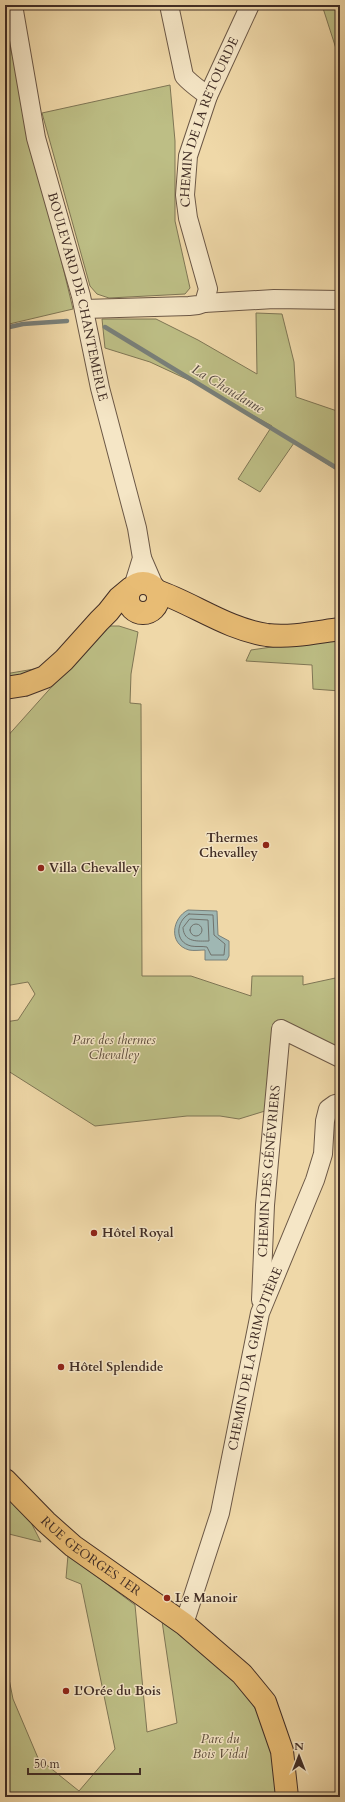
<svg xmlns="http://www.w3.org/2000/svg" width="345" height="1802" font-family="Cardo,serif">
	<style>
		.green { fill: #bdbe85; stroke: #7f7655 }
		.water { fill: #9fb7b3; stroke: #79807a }
		.lines { fill: none; stroke-linecap: round; stroke-linejoin: round }
		.shore { stroke: #70726c; stroke-width: 1 }
		.stream { stroke: #79807a; stroke-width: 4.5 }
		.minor-casing { stroke: #6c5846; stroke-width: 20 }
		.major-casing { stroke: #412d25; stroke-width: 24 }
		.minor { stroke: #f5e6c6; stroke-width: 18 }
		.major { stroke: #e8bc74; stroke-width: 22 }
		.poi-dot { fill: #8f2418; stroke: #f5e6c6; stroke-width: 1.5 }
		.labels { text-anchor: middle; dominant-baseline: central; stroke-width: 3; stroke-linejoin: round; paint-order: stroke }
		.street-label { font-size: 13px; fill: #412d25; stroke: #f5e6c6 }
		.poi-label { font-size: 13px; font-weight: bold; fill: #412d25; stroke: #f5e6c6; text-anchor: start }
		.park-label { font-size: 13px; font-style: italic; fill: #5a4a38; stroke: #f5e6c6 }
		.water-label { font-size: 14px; font-style: italic; fill: #544941; stroke: #f5e6c6 }
	</style>
	<rect width="100%" height="100%" fill="#efd8a8"/>
	<filter id="stains"><feTurbulence type="fractalNoise" baseFrequency=".005" numOctaves="4"/><feColorMatrix values="0 0 0 0 .2 0 0 0 0 .09 0 0 0 0 .02 0 0 0 .5 -.17"/></filter>
	<radialGradient id="worn" r=".72"><stop offset=".6" stop-color="#630" stop-opacity="0"/><stop offset="1" stop-color="#630" stop-opacity=".3"/></radialGradient>
	<path class="green" d="M322,5H340V61Z
		M5,25L73,309L5,325Z
		M170,85L175,141V221L190,288L185,294L109,298L97,294L90,286L42,113Z
		M256,313L282,314L294,362L296,397L340,412V472L294,443L260,492L238,479L272,426L193,382L150,362L105,348L102,319H156L198,340L257,374Z
		M106,626H119L138,632L131,674L130,703L141,704L142,976H191L251,996L252,976H303V985L340,977V1048L301,1031L273,1035L265,1111L239,1119L220,1116H187L95,1126L5,1069V1022L18,1020L35,994L28,982L5,986V739Z
		M340,637V691L313,689L312,665L246,661L251,650Z
		M40,668L5,681V674Z
		M5,1486L19,1499L41,1542L5,1533Z
		M68,1555L135,1605L147,1732L177,1723L162,1621L239,1680L266,1728L282,1797H5V1659L13,1699L38,1758L79,1791L115,1749L81,1584L66,1578Z"/>
	<path class="water" d="M188,910L217,911L218,935L229,941V956L227,960H205V950C200,950 194,951 189,950C168,944 172,918 188,910Z"/>
	<g class="lines">
		<path class="shore" d="M189,914L213,915L214,935L225,944L224,955H211L207,947C202,946 196,947 191,946C174,942 176,921 189,914Z
			M190,919L208,920L209,941C198,941 184,943 183,928Z
			M190 930a6 6 0 1 1 12 0a6 6 0 1 1-12 0Z"/>
		<path class="stream" d="M105,327L340,470
			M5,328L23,324L67,321"/>
		<g class="minor-casing">
			<g id="minor">
				<path id="s1" d="M13,5L36,138L81,296L100,388L137,528L142,558L133,587"/>
				<path d="M169,5L184,76C191,84 199,89 208,96"/>
				<path d="M204,303L274,299L340,300"/>
				<path id="s2" d="M84,309L189,306L198,305L204,303L208,289L188,218L185,195L188,156L208,96L250,5"/>
				<path d="M142,558L155,588"/>
				<path id="s3" d="M261,1300L265,1205L281,1029L340,1058"/>
				<path id="s4" d="M184,1624L220,1513L260,1313L315,1180L323,1154L325,1121L328,1109L335,1104L340,1103"/>
			</g>
		</g>
		<g class="major-casing">
			<g id="major">
				<circle cx="143" cy="598" r="15"/>
				<path d="M157,591C194,604 227,629 267,635C291,638 317,632 340,629"/>
				<path d="M5,688L24,685L45,677L64,660L99,621L108,612L119,598L131,588"/>
				<path id="s5" d="M5,1480L46,1522L73,1546L184,1624L242,1674L265,1702L282,1751L287,1797"/>
			</g>
		</g>
		<use href="#minor" class="minor"/>
		<use href="#major" class="major"/>
	</g>
	<g class="poi-dot">
		<circle cx="266" cy="845" r="4"/>
		<circle cx="41" cy="868" r="4"/>
		<circle cx="94" cy="1233" r="4"/>
		<circle cx="61" cy="1367" r="4"/>
		<circle cx="167" cy="1598" r="4"/>
		<circle cx="66" cy="1691" r="4"/>
	</g>
	<g class="labels">
		<g class="street-label">
			<text stroke="none"><textPath href="#s2" startOffset="309">CHEMIN DE LA RETOURDE</textPath></text>
			<text stroke="none"><textPath href="#s1" startOffset="299">BOULEVARD DE CHANTEMERLE</textPath></text>
			<text stroke="none"><textPath href="#s3" startOffset="129">CHEMIN DES GÉNÉVRIERS</textPath></text>
			<text stroke="none"><textPath href="#s4" startOffset="275">CHEMIN DE LA GRIMOTIÈRE</textPath></text>
			<text stroke="none"><textPath href="#s5" startOffset="115">RUE GEORGES 1ER</textPath></text>
		</g>
		<g class="poi-label">
			<text x="258" y="838" text-anchor="end">Thermes<tspan x="258" dy="15">Chevalley</tspan></text>
			<text x="49" y="868">Villa Chevalley</text>
			<text x="102" y="1233">Hôtel Royal</text>
			<text x="69" y="1367">Hôtel Splendide</text>
			<text x="175" y="1598">Le Manoir</text>
			<text x="74" y="1691">L'Orée du Bois</text>
		</g>
		<g class="park-label">
			<text x="114" y="1040">Parc des thermes<tspan x="114" dy="15">Chevalley</tspan></text>
			<text x="220" y="1739">Parc du<tspan x="220" dy="15">Bois Vidal</tspan></text>
		</g>
		<g class="water-label">
			<text transform="translate(228 389) rotate(31)">La Chaudanne</text>
		</g>
	</g>
	<rect width="345" height="1802" fill="none" stroke="#efd8a8" stroke-width="20"/>
	<rect x="6" y="6" width="333" height="1790" fill="none" stroke="#412d25" stroke-width="2"/>
	<rect x="10" y="10" width="325" height="1782" fill="none" stroke="#412d25"/>
	<g transform="translate(299 1756)" stroke="#f5e6c6" stroke-width="3" paint-order="stroke">
	<path d="M0-3L7 15L0 10L-7 15Z" fill="#412d25"/>
	<text y="-6" font-size="11" font-weight="bold" text-anchor="middle" fill="#412d25">N</text>
	</g>
	<path d="M28 1768v6h112v-6" fill="none" stroke="#412d25" stroke-width="2"/>
	<text x="34" y="1768" font-size="12" fill="#412d25" stroke="#f5e6c6" stroke-width="3" paint-order="stroke">50 m</text>
	<rect width="100%" height="100%" filter="url(#stains)"/>
	<rect width="100%" height="100%" fill="url(#worn)"/>
</svg>
